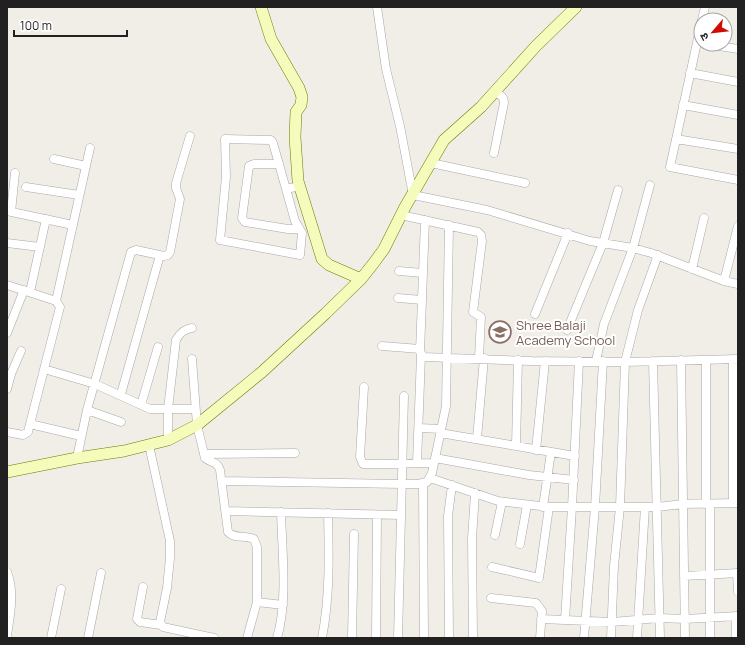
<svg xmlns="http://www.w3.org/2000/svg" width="745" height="645" font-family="Manrope,'Noto Sans Devanagari',sans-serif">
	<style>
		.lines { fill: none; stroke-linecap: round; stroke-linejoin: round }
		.street-casing { stroke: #a8a8a8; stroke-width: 9 }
		.secondary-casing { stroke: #6a7d02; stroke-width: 12 }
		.street { stroke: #fff; stroke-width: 8 }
		.secondary { stroke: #f5fbbb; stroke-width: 11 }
		.labels { text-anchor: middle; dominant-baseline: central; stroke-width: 4; stroke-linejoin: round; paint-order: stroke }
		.education-label { font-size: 13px; fill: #785e54; stroke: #fff; text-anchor: start }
	</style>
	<rect width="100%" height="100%" fill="#f1eee7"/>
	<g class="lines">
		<g class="street-casing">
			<path id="street" d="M377,7L386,69L400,126L413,195L487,210L590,241L633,248L651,253L724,281L738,284
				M702,20L705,7
				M701,24L670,167L738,180
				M706,44L738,49
				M690,73L738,82
				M683,105L738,115
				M676,139L738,149
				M494,153L504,103C504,96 500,95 494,92
				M54,159L86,166
				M431,163L525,183
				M279,164H254L249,166L242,218L245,222L288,229H299
				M26,187L79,195
				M286,189L273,143L271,140L225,139L226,177L220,240L300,255L302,233L295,221L286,189L300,186
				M7,211L73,225
				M11,212L15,173
				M401,215L478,232L481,235L482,241L473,312L481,317L479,358
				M425,220L420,352L424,357L531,361L625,362L738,359
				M7,243L40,247
				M692,269L704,218
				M399,271L423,273
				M724,281L738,226
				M7,285L50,299L56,301L60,307L30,424
				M30,292L46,219
				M398,298L422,300
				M56,301L90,148
				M535,314L568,233
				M567,330L603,243L618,190
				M7,333L24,290
				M382,346L420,349
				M192,359L197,425L205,458C211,463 217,461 220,470L228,532C234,539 246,535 254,539L257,547V602L247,638
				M733,359V503
				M681,360L685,638
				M596,361L604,324L633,248L650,185
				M653,361L660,638
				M44,369L95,384L150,409H195
				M364,387L360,457L363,464L434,463
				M7,389L11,374L21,351
				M121,394L160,255
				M141,405L158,347
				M87,410L121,422
				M419,428L441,429
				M7,432L23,435L28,432L30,424L81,436
				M440,433L575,456
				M477,439L484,358
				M168,440V409L176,340C180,333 184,329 192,328
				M149,445L170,541V558L167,588L160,622L163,627L214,638
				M516,446L518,360
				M536,450L545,361
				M204,454L295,453
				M77,458L87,410L131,252L136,250L164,256L168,255L170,252L180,199L176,188V183L190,136
				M435,458L529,475L574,480
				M417,463L421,355
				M430,478L498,501L549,507H657L683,504L738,503
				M223,481L402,484H418L427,482L432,473L446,406L449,225
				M423,484L424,638
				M706,504V360
				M710,504V638
				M543,507L551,452
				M226,511L401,515
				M495,535L502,502
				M520,544L527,505
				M492,567L539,578L549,507
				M7,572C15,593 10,614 7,636
				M737,573L738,592
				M684,576L738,573
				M143,587L137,619L140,622L161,625
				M491,598L536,603L542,611L540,638
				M257,602L283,605
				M736,616V638
				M541,619L612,622L659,618L685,619L738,616
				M565,620L572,507L579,361
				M51,638L61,589
				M88,638L101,573
				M277,638C288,601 282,551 281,512
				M322,638C330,597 329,555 328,513
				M352,638L354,534
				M376,638L377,515
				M398,638L404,396
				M449,638L448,516L452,485
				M473,638L472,539L475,493
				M584,638L595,507L603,361
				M611,638L614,566L620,507L625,362L638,310L658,255
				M637,638L645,507"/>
		</g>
		<g class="secondary-casing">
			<path id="secondary" d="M261,7L271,39L299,88L302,97L301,105L296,112L295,137L298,181L322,259L329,265L361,279
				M7,472L77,458L124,451L168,440L197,425L262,372L325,314L361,279L373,264L384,249L405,207L444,140L481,107L536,46L576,7"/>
		</g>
		<use href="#street" class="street"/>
		<use href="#secondary" class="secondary"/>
	</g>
	<defs>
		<g id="school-ring" transform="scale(1.15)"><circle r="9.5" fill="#fff" stroke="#8d6e63" stroke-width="1.5"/><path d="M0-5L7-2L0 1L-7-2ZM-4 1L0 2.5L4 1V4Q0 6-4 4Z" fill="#8d6e63"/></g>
	</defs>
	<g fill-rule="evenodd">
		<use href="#school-ring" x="500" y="332"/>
	</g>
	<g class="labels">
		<g class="education-label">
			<text x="516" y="325">Shree Balaji<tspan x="516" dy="15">Academy School</tspan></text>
		</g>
	</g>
	<rect width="745" height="645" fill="none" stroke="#212121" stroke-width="16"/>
	<g transform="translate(713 32) rotate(242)"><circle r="19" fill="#ffffff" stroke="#a6a6a6"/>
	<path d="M0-3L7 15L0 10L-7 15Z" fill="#d10b00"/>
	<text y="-6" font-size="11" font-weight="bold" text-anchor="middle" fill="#212121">उ</text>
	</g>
	<path d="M14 30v6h113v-6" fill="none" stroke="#212121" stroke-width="2"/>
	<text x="20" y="30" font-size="12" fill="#212121" stroke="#ffffff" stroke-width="3" paint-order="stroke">100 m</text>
</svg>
